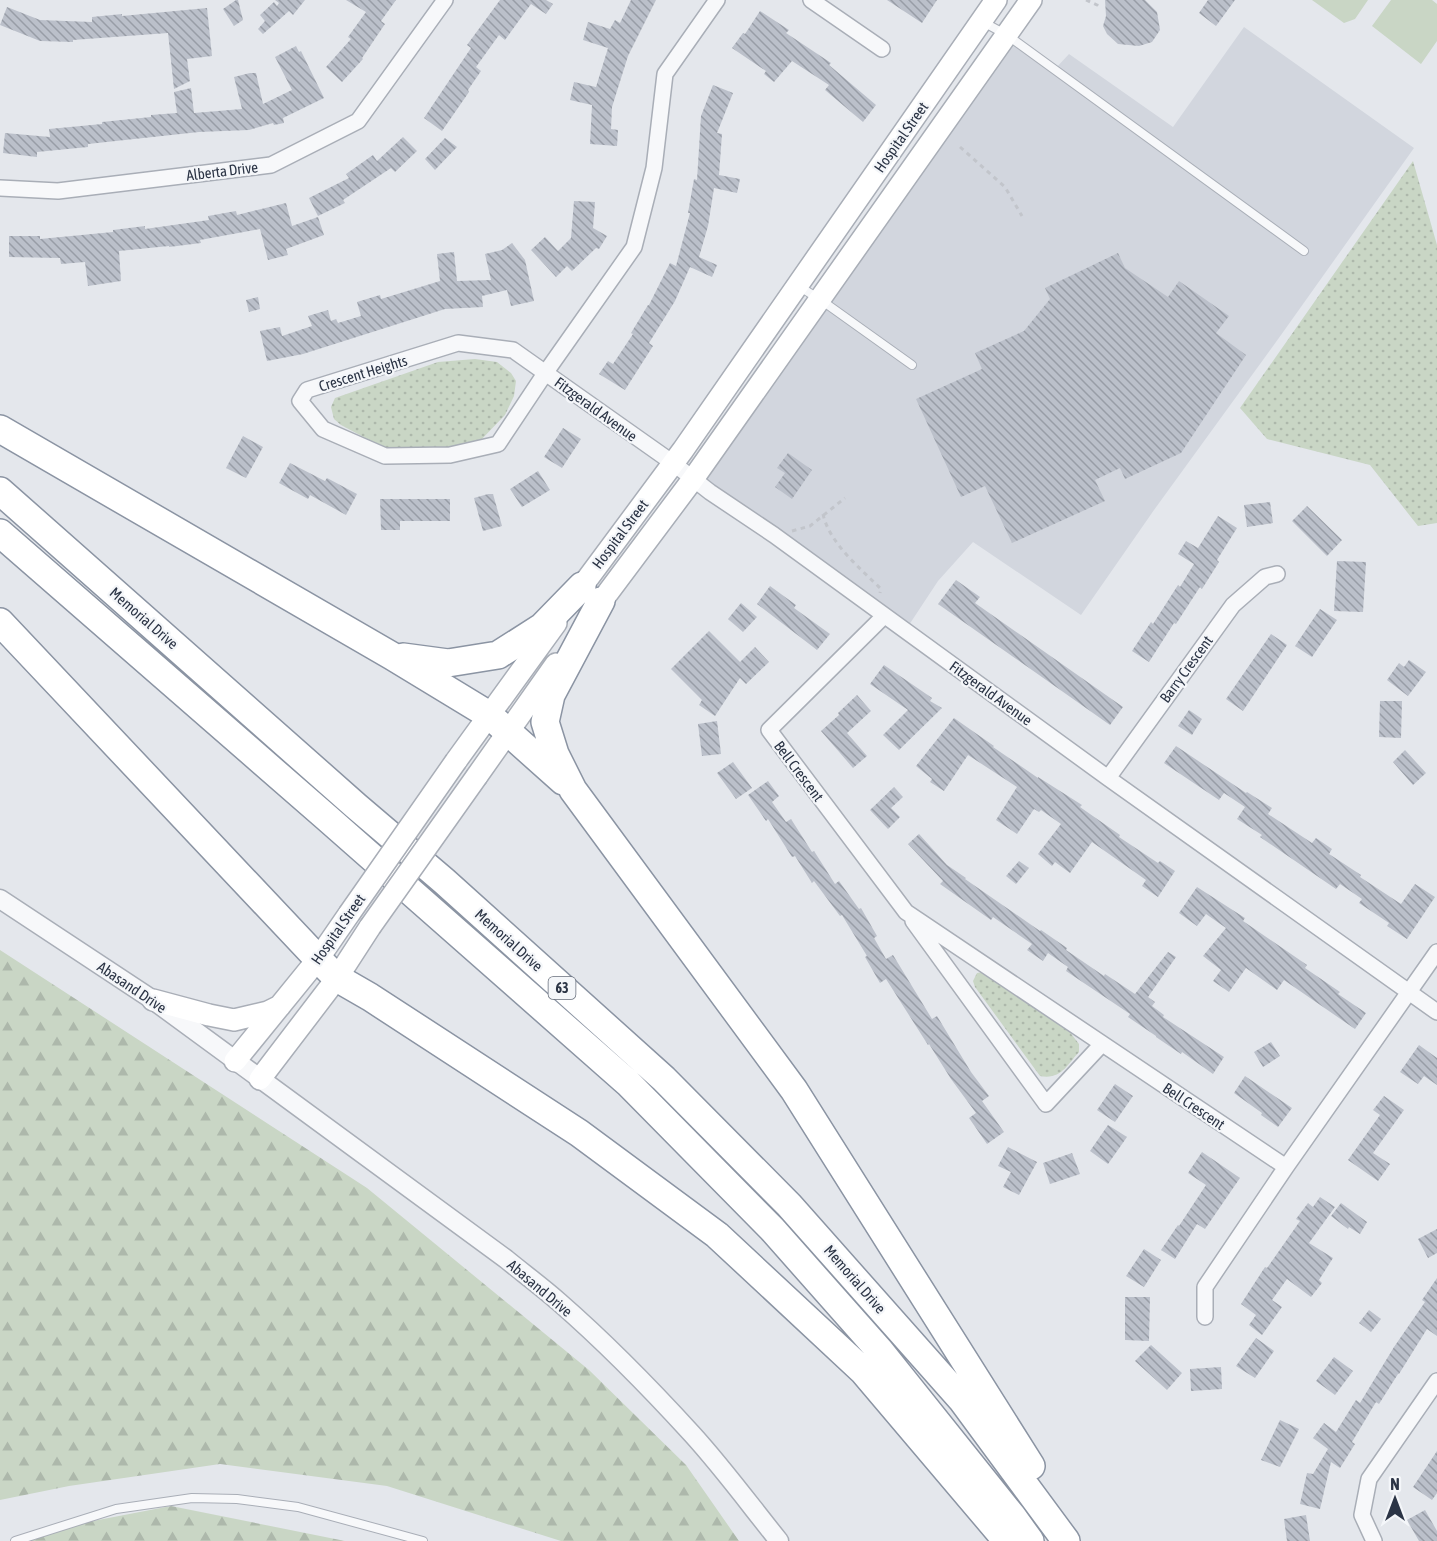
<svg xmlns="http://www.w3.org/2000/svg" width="1437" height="1541" font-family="'Asap Condensed',sans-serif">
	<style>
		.built { fill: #d2d6de }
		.grass { fill: url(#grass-dots) }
		.forest { fill: url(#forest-firs) }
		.green { fill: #c9d6c5 }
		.building { fill: url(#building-back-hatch) }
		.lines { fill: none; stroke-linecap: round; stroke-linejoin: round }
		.service-casing { stroke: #a9aeb7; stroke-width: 10 }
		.minor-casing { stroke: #a9aeb7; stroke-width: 18 }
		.tertiary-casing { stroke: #a9aeb7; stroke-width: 21 }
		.secondary-casing { stroke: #a9aeb7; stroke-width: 24 }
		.motorway-casing { stroke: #8b94a3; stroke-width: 30 }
		.path { stroke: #c2c5cb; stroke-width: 3; stroke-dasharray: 4.5 4.5; stroke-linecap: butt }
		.service { stroke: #f7f8fa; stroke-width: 8 }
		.minor { stroke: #f7f8fa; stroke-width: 15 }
		.tertiary { stroke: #f7f8fa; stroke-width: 18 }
		.secondary { stroke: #fff; stroke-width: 21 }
		.motorway { stroke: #fff; stroke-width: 27 }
		.secondary-bridge-casing { stroke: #a9aeb7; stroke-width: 24; stroke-linecap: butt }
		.secondary-bridge { stroke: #fff; stroke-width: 21 }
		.labels { text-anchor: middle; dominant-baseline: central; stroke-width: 4.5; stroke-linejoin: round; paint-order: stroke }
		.shield { fill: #f4f6f9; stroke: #676e7b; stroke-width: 1.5 }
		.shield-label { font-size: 14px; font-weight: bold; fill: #2b3445 }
		.street-label { font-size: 15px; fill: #2b3445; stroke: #f4f6f9 }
	</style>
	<defs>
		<pattern id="grass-dots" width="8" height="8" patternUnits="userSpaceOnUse" patternTransform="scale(1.5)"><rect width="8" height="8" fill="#c9d6c5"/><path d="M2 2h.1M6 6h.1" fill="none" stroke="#adb8ab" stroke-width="1.8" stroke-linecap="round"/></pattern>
		<pattern id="forest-firs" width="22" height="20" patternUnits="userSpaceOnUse" patternTransform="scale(1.5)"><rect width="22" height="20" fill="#c9d6c5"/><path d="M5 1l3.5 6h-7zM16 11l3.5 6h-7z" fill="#adb8ab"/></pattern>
		<pattern id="building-back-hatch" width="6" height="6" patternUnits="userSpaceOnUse" patternTransform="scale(1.5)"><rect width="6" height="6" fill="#bbc0ca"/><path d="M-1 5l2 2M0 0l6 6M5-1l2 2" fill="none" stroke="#989da6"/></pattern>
	</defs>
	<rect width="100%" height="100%" fill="#e4e7ec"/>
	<path class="built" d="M1244,27L1414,148L1281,335L1154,510L1081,615L973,542L938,581L905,631L693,479L1007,35L1055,69L1069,54L1173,127Z"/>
	<path class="grass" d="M1413,161L1437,245V523L1418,526L1370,465L1267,439L1240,408Z
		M475,359L497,362L511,373L516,381L514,396L505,415L480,441L457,447L390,450L371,441L341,425L334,419L331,407L335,398L438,362Z
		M983,972L1069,1031L1079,1044V1052C1067,1065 1061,1080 1040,1076L975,987L973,981L977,973Z"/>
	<path class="forest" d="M0,950L367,1188L589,1370L686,1465L739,1541H561L387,1486L220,1464L69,1486L0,1500Z
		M171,1506L345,1541H19L46,1530Z"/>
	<path class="green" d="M1312,0H1368L1355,19L1344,23Z
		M1391,0H1432L1437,4V41L1421,64L1372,26Z"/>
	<path class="building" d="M236,0H238L243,20L234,26L223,9Z
		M275,0H305L293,15L289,11L263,34L258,29L265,21L260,15L274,2L277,6L279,3Z
		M346,0H396L381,21L385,24L362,58L363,59L342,82L326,67L351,39L348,37L366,12Z
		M500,0H546L553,4L546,14L531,4L505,40L499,35L476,67L481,71L468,90L469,92L442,131L424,118L471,48L467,45Z
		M631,0H656L628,56L612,107L611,129L618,130L617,146L590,144L592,105L570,100L574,82L596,87L608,48L583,40L588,22L610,29L615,20L620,23Z
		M887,0H937L922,23Z
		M1105,0H1145L1157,12L1160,30L1152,42L1139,46L1118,44L1107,34L1103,26L1106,16Z
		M1208,0H1235L1216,26L1199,13Z
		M7,7L40,20L92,22V17L122,14V16L207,8L212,56L187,59L190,81L174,89L168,33L73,40V42L40,41L0,25Z
		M760,11L789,30L786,33L831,63L829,65L876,105L863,122L825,90L829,85L792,61L774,82L764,74L766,71L732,48L743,33L745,34Z
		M296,46L299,52L301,51L324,98L283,118L284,123L274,125L273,123L249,130L199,132L88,144V147L37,152V157L3,153L5,133L50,137L49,129L102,124V122L151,117V115L177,113L174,92L191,88L194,113L242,109L234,77L250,73H256L263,104L292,90L275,57Z
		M713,85L733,93L717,133L722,134L719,175L740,179L737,193L714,188L708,226L699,257L717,265L712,277L690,267L675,301L649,343L653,346L625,390L599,374L608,361L613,364L633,334L631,333L648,305H649L670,263L676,266L690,213H688L694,179L697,180L701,116Z
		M403,137L417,151L395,172L391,168L343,200L345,203L318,216L309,198L349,178L346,174L373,155L377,161Z
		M445,138L457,147L435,170L425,159Z
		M574,201L595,202L593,228L607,236L599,249L596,248L572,271L567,266L556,277L531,250L545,237L558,251L571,238Z
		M286,203L292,226L318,217L324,235L286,249L288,255L268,260L260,229L200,240L201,243L169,247V246L119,251L121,281L88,286L85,262L61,264L60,258L9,257V236H40V239L113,232V230L145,226V229L209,220L208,216L236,211L237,215Z
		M512,243L525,260L534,301L511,306L507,290L482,296L483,307L445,309L303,354L267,361L260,331L280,327L282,336L312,326L308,316L328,310L331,321L336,319L338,323L361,316L357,302L380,295L381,299L440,281L437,254L454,252L457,281L491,280L485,254L502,250Z
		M1118,253L1125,268L1168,297L1179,281L1229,316L1216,333L1246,355L1181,453L1125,479L1120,468L1095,480L1105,501L1012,543L985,486L961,497L916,399L982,369L975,353L1024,331L1050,299L1045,288Z
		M258,297L260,309L249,312L246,300Z
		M563,428L581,439L562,468L544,457Z
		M243,436L263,447L246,478L226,468Z
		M788,453L812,470L792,499L775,487L785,473L777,468Z
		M290,463L325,481L327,478L357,494L346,515L310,495L308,499L279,483Z
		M538,471L550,490L522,507L510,489Z
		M488,494H493L502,526L483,531L474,498Z
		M380,499H450V521H400V530H381Z
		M1270,502L1273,523L1247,527L1244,505Z
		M1307,506L1342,540L1327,556L1292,521Z
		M1218,516L1237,528L1217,560L1219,562L1202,589L1200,587L1176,624L1174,623L1149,662L1132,651L1151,622L1153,624L1178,585L1180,587L1194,564L1178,554L1186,541L1198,548Z
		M1337,561L1366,562L1363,612L1334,611Z
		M956,580L980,597L975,603L1123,707L1110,725L938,604Z
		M770,586L796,605L794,608L830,634L817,650L757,604Z
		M741,603L757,617L743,632L728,619Z
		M1320,609L1337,620L1312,657L1295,646Z
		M709,631L740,662L755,647L769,662L746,684L740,678L715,716L699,705L702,700L671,669Z
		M1271,634L1287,645L1243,711L1226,699Z
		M1409,660L1426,672L1408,696L1387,680L1399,663L1404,667Z
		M884,665L932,698L930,701L942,708L899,750L883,735L908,710L870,684Z
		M857,695L871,711L847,733L867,756L853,768L821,731L839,715L838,713Z
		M1380,701H1402L1401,738L1379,737Z
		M1189,710L1202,719L1192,735L1178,726Z
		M954,718L994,746L993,747L1038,778V777L1082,805L1080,807L1120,835L1119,837L1158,863L1160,861L1175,871L1158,897L1142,886L1146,880L1092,842L1070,873L1055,862L1052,866L1038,854L1061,824L1041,810L1039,812L1034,809L1017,834L996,820L1017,787L968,755L944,791L930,782L932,779L916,766Z
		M717,721L721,754L702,756L698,724Z
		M1176,746L1246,793L1247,792L1272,808L1268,814L1312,843L1316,838L1332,849L1329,854L1361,875L1360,877L1401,904L1415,884L1435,897L1407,939L1387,926L1389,923L1359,903L1362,899L1340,884L1336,889L1260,837L1262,835L1237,819L1245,807L1224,793L1219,800L1164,763Z
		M1405,750L1426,773L1413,785L1393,762Z
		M733,762L752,788L736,799L717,773Z
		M768,781L779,796L772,802L786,822L791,819L812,852L814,851L835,884L839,881L859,909L861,908L877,936L874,938L886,959L893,955L932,1019L937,1016L971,1072L989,1096L982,1101L1004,1132L987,1144L969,1118L976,1113L951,1079L929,1044L928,1045L886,979L880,983L865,957L867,956L842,915L840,916L814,881L812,883L795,856L792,857L768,819L766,821L748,795Z
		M894,787L903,797L891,808L900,817L888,829L870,810Z
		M919,834L947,865L966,878L965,879L1040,931L1041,930L1067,948L1066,950L1104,976L1105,974L1135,994L1168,952L1176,957L1148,997L1155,1002L1152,1006L1164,1015L1163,1017L1224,1057L1213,1074L1182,1052L1181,1054L1156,1037V1036L1128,1017L1130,1014L1066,971L1068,967L1048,953L1043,961L1027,950L1032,944L993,917L991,920L940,884L943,881L908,844Z
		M1019,861L1029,868L1016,884L1006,876Z
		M1197,887L1245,918L1243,921L1307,965L1305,968L1340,992L1338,994L1366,1013L1355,1029L1284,980L1277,990L1246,968L1229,992L1213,981L1221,970L1203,956L1226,928L1206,914L1197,926L1179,913Z
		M1271,1042L1280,1056L1263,1067L1254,1052Z
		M1419,1045L1437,1058V1085L1424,1076L1418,1084L1400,1072Z
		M1245,1076L1292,1108L1278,1127L1261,1115L1262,1113L1234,1093Z
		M1115,1084L1133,1096L1115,1122L1097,1110Z
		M1384,1096L1404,1110L1373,1153L1390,1164L1378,1181L1348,1160L1380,1115L1373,1110Z
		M1108,1125L1127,1137L1108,1164L1090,1151Z
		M1008,1147L1037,1162L1019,1195L1003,1187L1011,1172L998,1166Z
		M1202,1152L1240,1178L1205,1229L1197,1224L1175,1259L1161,1250L1178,1225L1179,1226L1206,1185L1188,1173Z
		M1072,1153L1080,1174L1050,1184L1043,1163Z
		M1320,1197L1335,1207L1309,1243L1333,1258L1319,1280L1322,1283L1311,1297L1287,1279L1272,1300L1282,1307L1262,1335L1249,1325L1256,1315L1241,1304L1265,1267L1267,1268L1300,1221L1296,1219L1308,1203L1313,1207Z
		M1341,1203L1367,1222L1360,1234L1349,1227L1348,1229L1331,1216Z
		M1437,1229V1253L1428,1258L1418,1239Z
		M1144,1249L1161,1260L1144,1287L1126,1276Z
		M1437,1278V1336L1427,1329L1399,1374H1398L1379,1404L1376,1402L1352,1442L1355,1444L1340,1468L1331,1462L1320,1509L1300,1504L1307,1473L1313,1474L1328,1449L1313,1438L1324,1423L1336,1432L1356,1400L1360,1403L1394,1347L1425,1302L1422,1300Z
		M1125,1297H1150L1149,1341L1125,1340Z
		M1369,1310L1381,1319L1371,1332L1359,1323Z
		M1256,1338L1274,1351L1255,1378L1236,1366Z
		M1151,1345L1182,1373L1167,1390L1135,1361Z
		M1334,1357L1353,1371L1335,1395L1316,1381Z
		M1221,1367L1222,1389L1191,1391L1190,1369Z
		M1280,1420L1299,1429L1280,1467L1261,1460Z
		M1437,1451V1493L1432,1500L1413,1487Z
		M1425,1510L1437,1531V1541H1419L1407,1520Z
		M1306,1515L1310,1541H1287L1284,1519Z"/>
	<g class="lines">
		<g class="service-casing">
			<path id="service" d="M983,22L1007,35L1304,251
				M800,287L821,300L912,365
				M15,1541L116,1509L192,1498L237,1499L298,1507L423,1541"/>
		</g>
		<g class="minor-casing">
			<path id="minor" d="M717,0L665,74L654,168L634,247L546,372L498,444L450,455L385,456L323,429L300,401L307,390L458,343L513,350L673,463L710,492L774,535L1108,778L1437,1012
				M811,0L882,49
				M0,188L58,191L271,165L358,121L445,0
				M884,616L769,730L906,912L1286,1167
				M1108,778L1233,605L1265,577L1277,574
				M913,921L1046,1104L1102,1044
				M1205,1317V1287L1286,1167L1437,952
				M1374,1541L1362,1515L1369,1479L1437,1381"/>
		</g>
		<g class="tertiary-casing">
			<path id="tertiary" d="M0,899L153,1000L506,1259C523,1273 542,1287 559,1302C606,1343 650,1388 692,1434C723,1468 750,1505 779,1541"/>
		</g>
		<g class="secondary-casing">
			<path id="secondary" d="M574,597L683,450L996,0
				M592,614L693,479L1031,0
				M456,761L556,623
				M477,776L556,664
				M153,1000L209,1015L234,1020L268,1012L280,1006
				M235,1061L318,959L349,914
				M260,1079L337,978L370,927"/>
		</g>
		<g class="motorway-casing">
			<path id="motorway" d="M0,429L392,656L489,715L563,781
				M0,491L356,806L444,881L664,1079L789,1205L962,1400L1066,1541
				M0,533L326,817L628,1083L772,1229L880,1351L1012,1516L1030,1541
				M601,601L551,695L545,722L555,754L573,790L794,1090L1031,1466
				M0,622L318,959L337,978L370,997L579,1133L717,1235L863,1371L1007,1541
				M403,657L448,663L498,655L542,627L582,586"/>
		</g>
		<path class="path" d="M1086,0L1097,5L1098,0
			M960,147L1005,187L1022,216
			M823,514C829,543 861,569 881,589L880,593
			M792,531L810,526L845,498"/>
		<use href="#service" class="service"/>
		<use href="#minor" class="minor"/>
		<use href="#tertiary" class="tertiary"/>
		<use href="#secondary" class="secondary"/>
		<use href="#motorway" class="motorway"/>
		<g class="secondary-bridge-casing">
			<path id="secondary-bridge" d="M349,914L456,761
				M370,927L477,776"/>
		</g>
		<use href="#secondary-bridge" class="secondary-bridge"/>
	</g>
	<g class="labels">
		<rect class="shield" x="548.5" y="977" width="27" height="22" rx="4.5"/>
		<g class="shield-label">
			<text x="562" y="988">63</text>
		</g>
		<g class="street-label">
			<text transform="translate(901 137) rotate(-55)">Hospital Street</text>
			<text transform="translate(222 171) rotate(-7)">Alberta Drive</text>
			<text transform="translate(363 373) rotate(-17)">Crescent Heights</text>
			<text transform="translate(596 409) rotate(36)">Fitzgerald Avenue</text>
			<text transform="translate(620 534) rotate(-53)">Hospital Street</text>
			<text transform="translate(144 618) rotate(41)">Memorial Drive</text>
			<text transform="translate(1186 669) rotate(-54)">Barry Crescent</text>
			<text transform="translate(991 693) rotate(36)">Fitzgerald Avenue</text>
			<text transform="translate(799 771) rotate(53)">Bell Crescent</text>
			<text transform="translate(338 929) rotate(-55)">Hospital Street</text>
			<text transform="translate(509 940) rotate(42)">Memorial Drive</text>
			<text transform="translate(132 987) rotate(34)">Abasand Drive</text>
			<text transform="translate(1194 1106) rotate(34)">Bell Crescent</text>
			<text transform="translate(855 1279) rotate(49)">Memorial Drive</text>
			<text transform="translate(540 1288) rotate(40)">Abasand Drive</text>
		</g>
	</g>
	<g transform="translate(1395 1499)" stroke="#f4f6f9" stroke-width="4.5" paint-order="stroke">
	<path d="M0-4.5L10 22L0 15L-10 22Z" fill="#2b3445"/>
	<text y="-9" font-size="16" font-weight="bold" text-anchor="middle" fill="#2b3445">N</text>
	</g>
</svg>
